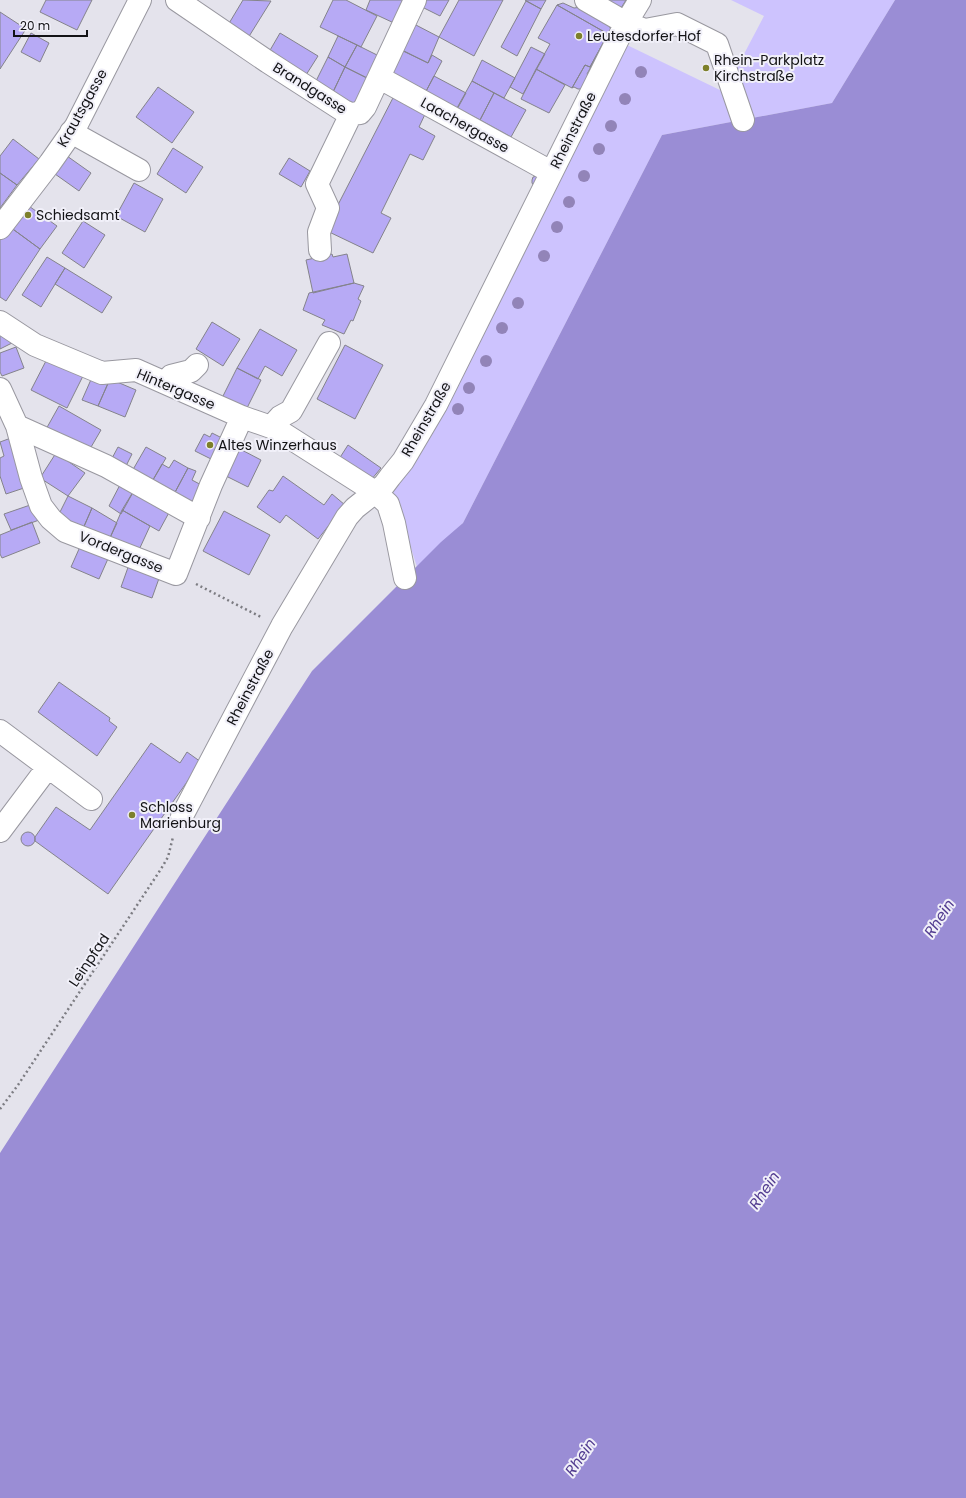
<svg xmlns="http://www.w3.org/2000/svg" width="966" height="1498" font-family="Poppins,sans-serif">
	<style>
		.green { fill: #cdc3fe }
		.water { fill: #9a8dd5 }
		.building { fill: #b7aaf5; stroke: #84838b }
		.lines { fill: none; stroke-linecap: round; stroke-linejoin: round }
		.minor-casing { stroke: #9998a0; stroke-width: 24 }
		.path { stroke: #7c7c82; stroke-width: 2.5; stroke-dasharray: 2 3; stroke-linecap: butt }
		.minor { stroke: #fff; stroke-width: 22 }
		.tree { fill: #9284b8 }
		.poi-dot { fill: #7d802a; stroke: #f1f0f9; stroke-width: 1.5 }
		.labels { text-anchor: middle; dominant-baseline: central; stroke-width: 4; stroke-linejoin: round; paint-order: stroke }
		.poi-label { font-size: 14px; fill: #131316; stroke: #f1f0f9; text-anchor: start }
		.street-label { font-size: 14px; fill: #131316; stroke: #f1f0f9 }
		.water-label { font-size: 15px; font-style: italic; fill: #513b90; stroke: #f1f0f9 }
	</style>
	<rect width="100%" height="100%" fill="#e4e3ec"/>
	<path class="green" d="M731,0H895L832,103L662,135L463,523L417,567L393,491L627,45L724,92L764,16Z"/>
	<path class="water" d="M895,0H966V1498H0V1153L312,671L441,542L463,523L662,135L832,103Z"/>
	<path class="building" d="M46,0H92L77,30L40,12Z
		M243,0L271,1L248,38L228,25Z
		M333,0H346L377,16L361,47L320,27Z
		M370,0H405L394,23L366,10Z
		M423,0H449L440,16L420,6Z
		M459,0H503L474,56L439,37Z
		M525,0H546L541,9Z
		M606,0H626L621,8Z
		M526,1L541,9L517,56L501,47Z
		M563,3L574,8L582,7L607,20L611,30L587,74L590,78L583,89H578L574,87L572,88L585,65L590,67L608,34L557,5Z
		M557,5L608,34L590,67L585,65L572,88L536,69L550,44L538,38Z
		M0,12L26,29L0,69Z
		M414,24L439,37L428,63L401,50Z
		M31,33L49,43L40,62L21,52Z
		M280,33L318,56L306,75L269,52Z
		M338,36L357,45L345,67L328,57Z
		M357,45L379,56L367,78L345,67Z
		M531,47L545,54L523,94L510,87Z
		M402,50L428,63L432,55L442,61L423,97L397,83L392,70Z
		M328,57L345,67L333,92L316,81Z
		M482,60L515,78L504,98L472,81Z
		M345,67L367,78L356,105L333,92Z
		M536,69L565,85L549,113L521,99Z
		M434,76L466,93L455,113L423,97Z
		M472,81L494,93L480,120L457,108Z
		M158,87L194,112L172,143L136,117Z
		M396,92L428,108L419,127L435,136L423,160L410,154L381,213L391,218L373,253L325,230Z
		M494,93L526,110L511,137L480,120Z
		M13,139L39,159L17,185L0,173V156Z
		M173,148L203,167L186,193L157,174Z
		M67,156L91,173L79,191L55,174Z
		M289,158L310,171L301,187L279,174Z
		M0,173L17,185L0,208Z
		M537,176L542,181L534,186L532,183V180L533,177Z
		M134,183L163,199L145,232L116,216Z
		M26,204L57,226L40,249L10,227Z
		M83,221L105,235L84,268L62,253Z
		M10,227L40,249L6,301L0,297V240Z
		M332,254L333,257L347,254L354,283L313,293L306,260Z
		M47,257L65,268L41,307L22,295Z
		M65,268L112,297L102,313L55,284Z
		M354,283L364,286L358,299L361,301L353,321L351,320L344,334L322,325L325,320L303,310L309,293Z
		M212,322L240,339L223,366L196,349Z
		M0,325L20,339L0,349Z
		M260,329L297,350L282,376L265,366L258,379L237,368Z
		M345,345L383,365L355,419L317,399Z
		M16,347L24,368L2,376L0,372V353Z
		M48,357L83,376L67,408L31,390Z
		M237,368L261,380L245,412L220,402Z
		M93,375L109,381L98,406L82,400Z
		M110,379L136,390L125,417L98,406Z
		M59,406L101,430L87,454L45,431Z
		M212,433L226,440L215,461L195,451L204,434L210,437Z
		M11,438L27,487L6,494L0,476V458L4,456L0,442Z
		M348,445L381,468L371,480L339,459Z
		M118,447L132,454L124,470L110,462Z
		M146,447L166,458L150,485L131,473Z
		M236,447L261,460L248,487L222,474Z
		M56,453L85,473L68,496L40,478Z
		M174,460L188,468L173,496L150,485L162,464L169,468Z
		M188,468L196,471L192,480L207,488L196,509L173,496Z
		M283,476L324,505L332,494L345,505L318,539L286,515L280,523L257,507L269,490L273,491Z
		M123,479L136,487L121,514L109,506Z
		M136,487L172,507L159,531L122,510Z
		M68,496L92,508L82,531L57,518Z
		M36,503L42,519L11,530L4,514Z
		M92,508L117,523L109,540L82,531Z
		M122,510L150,526L138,552L109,540Z
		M224,511L270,535L249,575L203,551Z
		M32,522L40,543L2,558L0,554V535Z
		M83,540L111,552L99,579L71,567Z
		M131,559L162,570L152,598L121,587Z
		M59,682L110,718L109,721L117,727L97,756L38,712Z
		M151,743L180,763L187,752L201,762L108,894L35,841V837L56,807L90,830Z
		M21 839a7 7 0 1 1 14 0a7 7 0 1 1-14 0Z"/>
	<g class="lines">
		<g class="minor-casing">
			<path id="minor" d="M177,0L268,62L344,111L351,114L360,113L365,107L415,0
				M586,0L626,23L645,30L677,24L717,44L743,120
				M380,78L551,172
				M71,132L139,170
				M0,228L50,163L76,126L140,0
				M320,250L319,232L328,208L317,184L351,114
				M0,322L35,345L102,373L136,370L242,417L271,427L284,434L375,492L388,504L394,523L405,578
				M166,382L171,376L191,371L197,365
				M0,389L17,426L31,478L41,506L51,519L65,531L176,574L211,485L242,417
				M17,426L106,466L199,518
				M271,427L280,417L291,411L329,343
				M0,731L91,799
				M182,816L282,626L347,517L355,508L384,485L390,477L403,461L436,405L626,23L640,0
				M0,831L48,767"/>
		</g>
		<path class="path" d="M196,584L261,617
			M0,1109L18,1085L161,869L168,857L173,837"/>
		<use href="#minor" class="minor"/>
	</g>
	<g class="tree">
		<circle cx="641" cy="72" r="6"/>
		<circle cx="625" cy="99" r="6"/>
		<circle cx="611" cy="126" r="6"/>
		<circle cx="599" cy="149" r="6"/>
		<circle cx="584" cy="176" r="6"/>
		<circle cx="569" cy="202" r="6"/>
		<circle cx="557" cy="227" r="6"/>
		<circle cx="544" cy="256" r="6"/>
		<circle cx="518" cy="303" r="6"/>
		<circle cx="502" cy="328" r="6"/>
		<circle cx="486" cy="361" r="6"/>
		<circle cx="469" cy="388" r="6"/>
		<circle cx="458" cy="409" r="6"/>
	</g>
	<g class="poi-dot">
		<circle cx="579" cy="36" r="4"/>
		<circle cx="706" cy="68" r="4"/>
		<circle cx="28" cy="215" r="4"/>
		<circle cx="210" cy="445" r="4"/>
		<circle cx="132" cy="815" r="4"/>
	</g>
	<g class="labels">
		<g class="poi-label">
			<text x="587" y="36">Leutesdorfer Hof</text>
			<text x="714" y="60">Rhein-Parkplatz<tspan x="714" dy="16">Kirchstraße</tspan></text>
			<text x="36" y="215">Schiedsamt</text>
			<text x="218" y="445">Altes Winzerhaus</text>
			<text x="140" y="807">Schloss<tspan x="140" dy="16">Marienburg</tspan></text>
		</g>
		<g class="street-label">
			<text transform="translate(310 88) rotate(32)">Brandgasse</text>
			<text transform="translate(82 108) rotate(-61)">Krautsgasse</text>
			<text transform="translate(465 125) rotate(29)">Laachergasse</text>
			<text transform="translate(573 130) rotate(-63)">Rheinstraße</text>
			<text transform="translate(176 389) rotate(23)">Hintergasse</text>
			<text transform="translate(426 419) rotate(-60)">Rheinstraße</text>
			<text transform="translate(121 552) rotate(22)">Vordergasse</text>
			<text transform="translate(250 687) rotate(-62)">Rheinstraße</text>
			<text transform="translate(89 960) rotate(-56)">Leinpfad</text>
		</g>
		<g class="water-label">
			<text transform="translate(939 918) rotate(-57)">Rhein</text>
			<text transform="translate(764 1190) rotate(-56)">Rhein</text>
			<text transform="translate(580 1457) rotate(-55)">Rhein</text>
		</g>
	</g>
	<path d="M14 30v6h73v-6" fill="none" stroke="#131316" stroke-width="2"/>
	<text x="20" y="30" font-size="12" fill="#131316" stroke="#f1f0f9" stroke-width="3" paint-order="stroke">20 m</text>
</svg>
